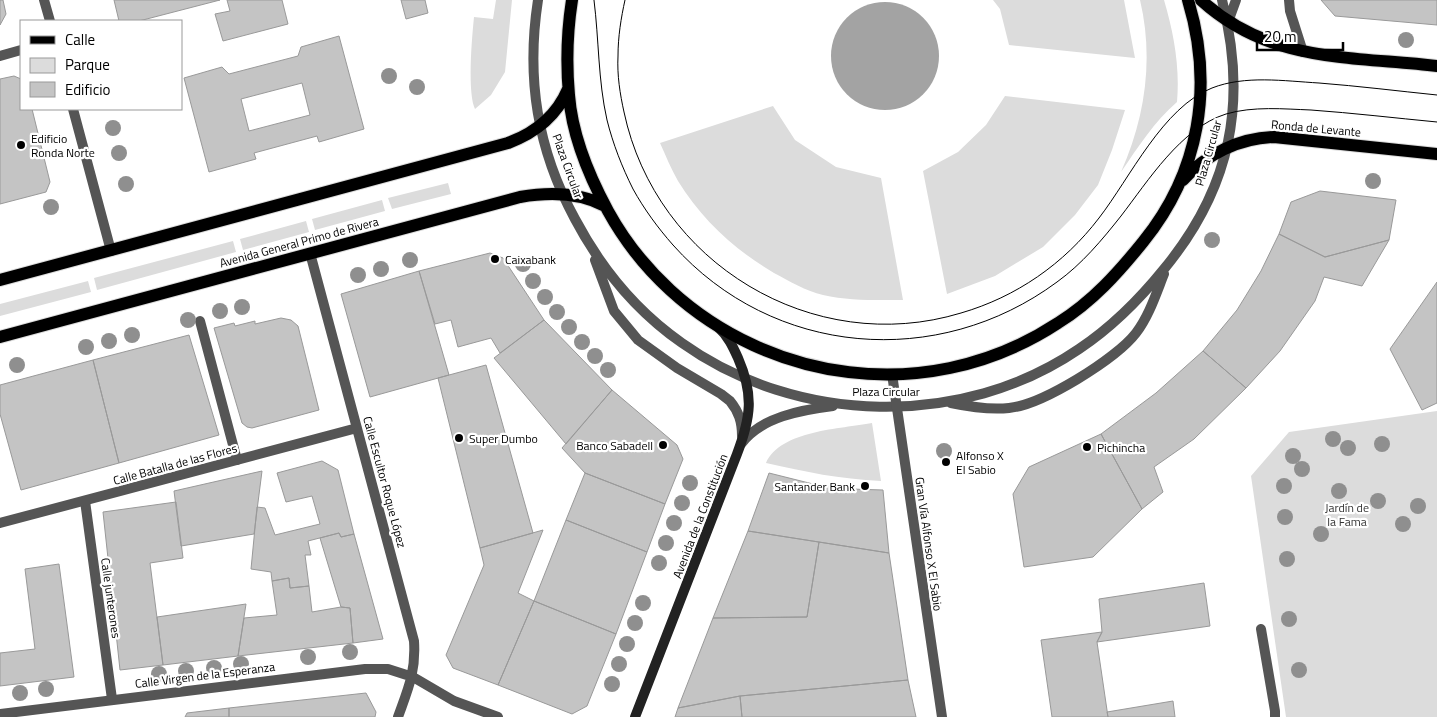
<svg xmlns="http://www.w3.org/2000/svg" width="1437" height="717" font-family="'Titillium Web',sans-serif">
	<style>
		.green { fill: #dcdcdc }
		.water { fill: #a3a3a3 }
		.building { fill: #c4c4c4; stroke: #999; fill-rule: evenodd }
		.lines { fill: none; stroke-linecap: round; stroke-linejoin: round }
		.primary-casing { stroke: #dbdbdb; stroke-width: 14 }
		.service { stroke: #555; stroke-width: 10 }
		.pedestrian { stroke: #555; stroke-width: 10 }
		.minor { stroke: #555; stroke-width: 10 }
		.secondary { stroke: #222; stroke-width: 10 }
		.primary { stroke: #000; stroke-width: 12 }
		.tram { stroke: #000; stroke-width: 1 }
		.tree { fill: #8f8f8f }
		.poi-dot { fill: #000; stroke: #fff; stroke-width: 2 }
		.labels { text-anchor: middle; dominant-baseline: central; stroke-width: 4.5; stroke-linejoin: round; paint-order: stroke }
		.street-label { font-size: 12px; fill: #000; stroke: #fff }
		.poi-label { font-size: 12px; fill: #000; stroke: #fff; text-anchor: start }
		.park-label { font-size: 12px; fill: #333; stroke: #fff }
	</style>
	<rect width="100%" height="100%" fill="#fff"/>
	<path class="green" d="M496,0H512L505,72L491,95L475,109C467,92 472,37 474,17L493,19Z
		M993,0H1124L1135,58L1009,45L1000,9Z
		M1140,0H1164C1174,34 1180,67 1177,102C1154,122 1138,147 1121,172C1145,118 1154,59 1140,0Z
		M1005,96L1125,110L1112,150L1098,185L1075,215L1043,247L995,276L947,294L923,171L958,152L986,125Z
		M773,106L795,140L836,167L881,178L903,300C876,300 849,301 823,295C806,291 789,281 774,273C735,250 702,220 678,181C671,169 666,156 660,143Z
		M448,183L451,194L392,209L388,198Z
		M382,200L385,211L315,230L312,219Z
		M306,221L309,232L243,250L240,239Z
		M233,241L236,252L97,290L94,278Z
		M88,281L91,292L0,316V304Z
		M1437,411V717H1286L1251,476L1289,432Z
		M872,423L881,481C839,479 806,472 766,463C781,430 841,429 872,423Z"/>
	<path class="water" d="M831 56a54 54 0 1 1 108 0a54 54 0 1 1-108 0Z"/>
	<path class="building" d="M0,0H3L6,14L0,25Z
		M114,0H220L139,21H119Z
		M227,0H282L288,24L223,41L215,14L230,11Z
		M401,0H425L428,13L406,19Z
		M1321,0H1437V25L1335,16Z
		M339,36L364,129L319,142L317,136L254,153L256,159L209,172L184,78L222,67L229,74L298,56L301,47ZM302,83L310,115L249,131L241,99Z
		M14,76L21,79V109H32L50,182L46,192L0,204V79Z
		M1320,191L1396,200L1389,240L1325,257L1279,234L1291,202Z
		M1279,234L1325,257L1389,240L1362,286L1324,277L1315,301L1280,351L1246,388L1203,351L1237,310L1261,271Z
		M490,253L503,258L544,320L500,353L491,338L458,347L451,320L435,324L419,271Z
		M419,271L449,375L370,397L341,294Z
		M1437,282V403L1422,410L1390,349Z
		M281,318L291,320L298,326L319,410L252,428L247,427L242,423L214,328L234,323L235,326L255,321V324Z
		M544,320L612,390L566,444L494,358Z
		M189,335L219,435L119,463L93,360Z
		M1203,351L1246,388L1194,439L1154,467L1163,492L1142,509L1101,434L1156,393Z
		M93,360L119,463L21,490L0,414V385Z
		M486,365L533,533L480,548L438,378Z
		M612,390L677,445L683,459L665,504L585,473L562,448Z
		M1101,434L1142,509L1093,557L1024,567L1013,494L1029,467Z
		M322,461L338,470L354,534L341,537L339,533L308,541L311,555H305L309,586L290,588L289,578L272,581L271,572L251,569L257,507L265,508L275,535L320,524L312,496L286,502L277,473Z
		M262,471L254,534L181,546L174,491Z
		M585,473L665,504L647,552L566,520Z
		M769,473L817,485L851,489L883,490L889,553L748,531Z
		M176,502L183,558L150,563L163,665L120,670L103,512Z
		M566,520L647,552L616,634L534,601Z
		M543,530L518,593L534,601L498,685L453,668L446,655L484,565L480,548Z
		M748,531L819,542L807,617L713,618Z
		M339,533L341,537L354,534L383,639L353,643L350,608L341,607L320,538Z
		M819,542L889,553L908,680L740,696L678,708L713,618L807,617Z
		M59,564L74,677L0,686V653L35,649L25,569Z
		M289,578L290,588L309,586L312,612L341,607L350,608L353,643L238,656L244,618L277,615L272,581Z
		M1204,583L1210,626L1097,642L1102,632L1099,599Z
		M534,601L616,634L587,706L572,714L498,685Z
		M246,604L238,656L163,665L157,617Z
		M1102,632L1097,642L1108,717H1052L1041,640Z
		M908,680L916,717H742L740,696Z
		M366,693L376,712L375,717H229V708Z
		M740,696L742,717H675L678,708Z
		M1173,701L1175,717H1108L1107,712Z
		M229,708V717H185L187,713Z"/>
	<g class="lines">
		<g class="primary-casing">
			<path id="primary" d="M572,0C567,32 566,62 569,95C572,135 589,176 608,211C674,331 815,396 950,368C988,360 1026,344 1058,323C1092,302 1118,273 1143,242C1200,172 1214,86 1188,0
				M1201,0C1270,63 1350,56 1437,66
				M1183,180C1206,154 1240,138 1274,137L1437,154
				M0,280L508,143C535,133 557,115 568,89
				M0,337L520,197C549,192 579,192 605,206"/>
		</g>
		<path class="service" d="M538,0C526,78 537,149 575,219C601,268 636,311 682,343C797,425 962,429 1079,349C1112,327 1139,300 1164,269C1231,188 1248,102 1222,0
			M1228,22L1236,0
			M595,260L614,311L638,340L677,368L721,394L730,401C739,412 742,422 742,436
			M951,403C970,407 990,410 1009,408C1042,405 1116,359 1136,333C1149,316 1156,294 1164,274
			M741,444C761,417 801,410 833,406
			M1261,629L1275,711V717"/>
		<path class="pedestrian" d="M200,321L237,460
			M85,501L112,699"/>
		<path class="minor" d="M44,0L50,21
			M1289,0L1290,11L1303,52
			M0,56L21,50
			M73,109L111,251
			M310,253L414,641C416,672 408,689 398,717
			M892,374L942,717
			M0,523L357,428
			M0,714L365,669H388L413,677L454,701L498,717"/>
		<path class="secondary" d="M635,717L737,454C751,417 754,395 738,358C733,347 728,336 719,328"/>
		<use href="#primary" class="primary"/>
		<path class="tram" d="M594,0C599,40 598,80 607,120C613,144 622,167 633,189C644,209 658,228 673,245C773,357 938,370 1057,282C1082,264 1102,240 1121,216C1148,181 1181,128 1226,114C1253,106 1284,109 1311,110C1353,113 1395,118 1437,122
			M625,0C621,18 618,37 618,56C617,75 620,94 624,112C656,263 813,358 961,313C1016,297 1064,264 1099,218C1130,178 1163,107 1212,88C1245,75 1284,81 1319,83C1358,86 1398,91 1437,95"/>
	</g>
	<g class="tree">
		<circle cx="1406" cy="40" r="8"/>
		<circle cx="389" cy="76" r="8"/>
		<circle cx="417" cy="87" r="8"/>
		<circle cx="113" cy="128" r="8"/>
		<circle cx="119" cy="153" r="8"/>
		<circle cx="1373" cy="181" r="8"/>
		<circle cx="126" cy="184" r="8"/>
		<circle cx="51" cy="207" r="8"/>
		<circle cx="1212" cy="240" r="8"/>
		<circle cx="410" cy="260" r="8"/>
		<circle cx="523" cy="264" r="8"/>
		<circle cx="381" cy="269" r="8"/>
		<circle cx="358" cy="275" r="8"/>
		<circle cx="533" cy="281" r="8"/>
		<circle cx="545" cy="297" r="8"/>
		<circle cx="242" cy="307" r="8"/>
		<circle cx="220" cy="311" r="8"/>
		<circle cx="557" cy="312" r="8"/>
		<circle cx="188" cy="320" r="8"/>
		<circle cx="569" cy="327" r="8"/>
		<circle cx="132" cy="335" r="8"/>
		<circle cx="109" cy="341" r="8"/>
		<circle cx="582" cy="342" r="8"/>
		<circle cx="86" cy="347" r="8"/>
		<circle cx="595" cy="356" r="8"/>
		<circle cx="17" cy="365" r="8"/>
		<circle cx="608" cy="370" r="8"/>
		<circle cx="1333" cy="439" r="8"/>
		<circle cx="1382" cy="444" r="8"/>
		<circle cx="1348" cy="448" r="8"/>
		<circle cx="944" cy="451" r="8"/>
		<circle cx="1293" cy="456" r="8"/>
		<circle cx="1302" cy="469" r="8"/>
		<circle cx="690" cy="483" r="8"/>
		<circle cx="1284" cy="486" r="8"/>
		<circle cx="1339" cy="491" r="8"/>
		<circle cx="1378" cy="501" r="8"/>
		<circle cx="682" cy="503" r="8"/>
		<circle cx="1418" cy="506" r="8"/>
		<circle cx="1285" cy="517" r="8"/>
		<circle cx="674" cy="523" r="8"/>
		<circle cx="1403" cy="524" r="8"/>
		<circle cx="1321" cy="534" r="8"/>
		<circle cx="666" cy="543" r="8"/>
		<circle cx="1287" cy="559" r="8"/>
		<circle cx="659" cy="563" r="8"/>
		<circle cx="643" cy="603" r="8"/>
		<circle cx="1289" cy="619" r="8"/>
		<circle cx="635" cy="623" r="8"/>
		<circle cx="627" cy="644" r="8"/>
		<circle cx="350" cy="652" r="8"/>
		<circle cx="308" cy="657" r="8"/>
		<circle cx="241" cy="664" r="8"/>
		<circle cx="619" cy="664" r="8"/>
		<circle cx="214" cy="668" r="8"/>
		<circle cx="1299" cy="670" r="8"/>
		<circle cx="186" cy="671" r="8"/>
		<circle cx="159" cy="674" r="8"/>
		<circle cx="612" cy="684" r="8"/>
		<circle cx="46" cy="689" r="8"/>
		<circle cx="20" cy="693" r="8"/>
	</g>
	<g class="poi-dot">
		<circle cx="21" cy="145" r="5"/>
		<circle cx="495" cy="259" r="5"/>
		<circle cx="459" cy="438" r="5"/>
		<circle cx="663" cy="445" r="5"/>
		<circle cx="1087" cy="447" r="5"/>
		<circle cx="946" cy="462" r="5"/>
		<circle cx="865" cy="486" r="5"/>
	</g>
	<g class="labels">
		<g class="street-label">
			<text transform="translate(1316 128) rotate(5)">Ronda de Levante</text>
			<text transform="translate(1208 153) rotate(-74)">Plaza Circular</text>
			<text transform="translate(568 166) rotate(70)">Plaza Circular</text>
			<text transform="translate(299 242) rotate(-15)">Avenida General Primo de Rivera</text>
			<text x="886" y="391">Plaza Circular</text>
			<text transform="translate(175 464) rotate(-15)">Calle Batalla de las Flores</text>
			<text transform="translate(385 482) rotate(75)">Calle Escultor Roque López</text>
			<text transform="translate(700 516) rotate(-69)">Avenida de la Constitución</text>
			<text transform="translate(929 544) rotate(82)">Gran Vía Alfonso X El Sabio</text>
			<text transform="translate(111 598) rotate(82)">Calle junterones</text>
			<text transform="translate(205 675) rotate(-7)">Calle Virgen de la Esperanza</text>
		</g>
		<g class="poi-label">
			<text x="31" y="138">Edificio<tspan x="31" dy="14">Ronda Norte</tspan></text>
			<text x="505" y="259">Caixabank</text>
			<text x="469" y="438">Super Dumbo</text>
			<text x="653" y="445" text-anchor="end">Banco Sabadell</text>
			<text x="1097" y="447">Pichincha</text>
			<text x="956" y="455">Alfonso X<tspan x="956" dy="14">El Sabio</tspan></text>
			<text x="855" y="486" text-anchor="end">Santander Bank</text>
		</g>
		<g class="park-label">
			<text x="1347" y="507">Jardín de<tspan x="1347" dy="14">la Fama</tspan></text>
		</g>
	</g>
	<rect x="20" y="20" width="162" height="90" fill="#ffffff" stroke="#999999"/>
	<rect x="30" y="36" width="25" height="8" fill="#000000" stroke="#999999"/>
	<text x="65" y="45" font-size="15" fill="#000000">Calle</text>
	<rect x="30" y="58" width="25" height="15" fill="#dcdcdc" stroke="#999999"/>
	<text x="65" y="70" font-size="15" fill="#000000">Parque</text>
	<rect x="30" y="82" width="25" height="15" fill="#c4c4c4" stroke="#999999"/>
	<text x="65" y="95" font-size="15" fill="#000000">Edificio</text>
	<path d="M1257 42v8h86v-8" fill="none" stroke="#000000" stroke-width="2.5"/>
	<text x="1264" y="42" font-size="15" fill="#000000" stroke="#ffffff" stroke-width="4" paint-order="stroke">20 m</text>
</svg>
